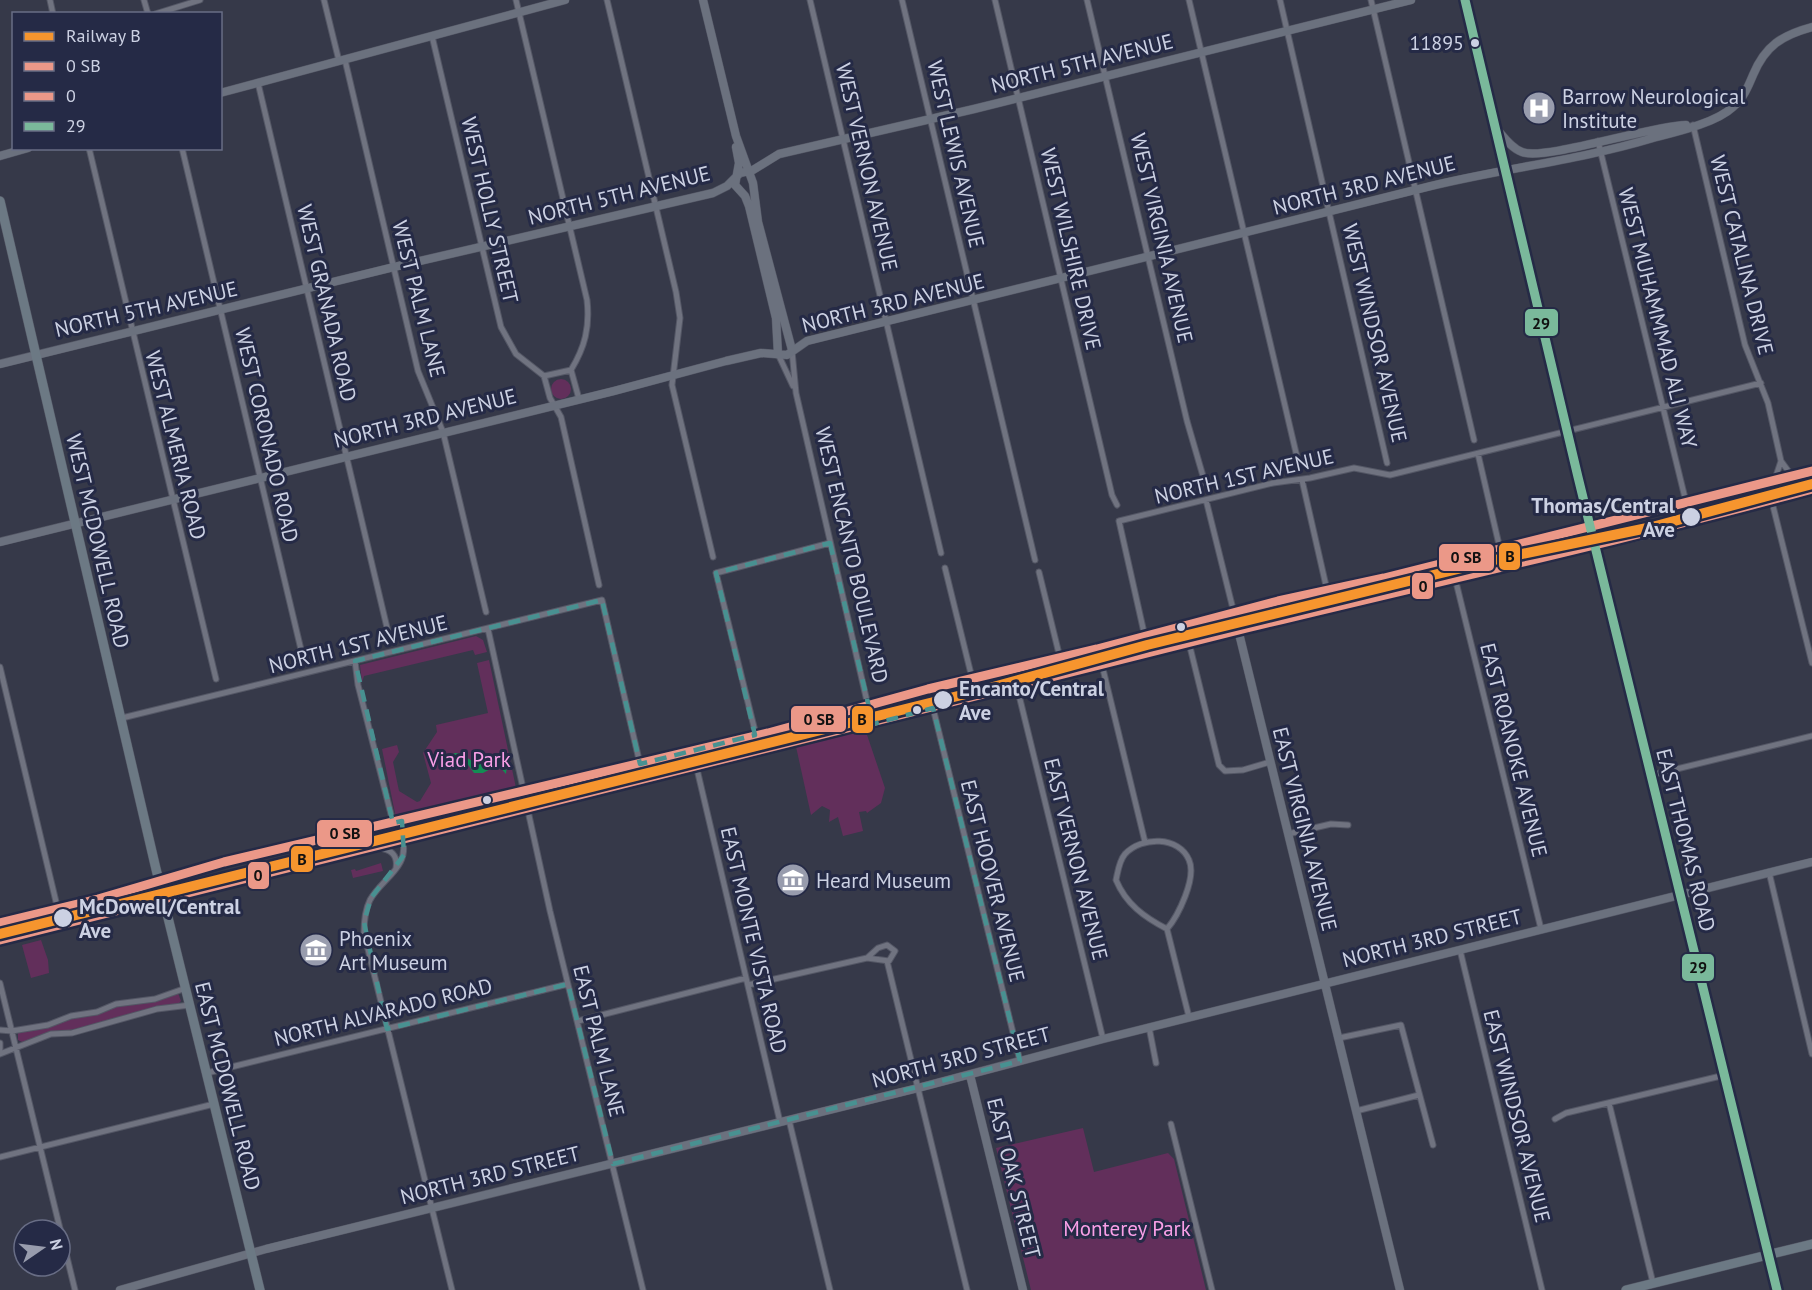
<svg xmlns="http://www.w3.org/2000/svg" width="1812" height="1290" font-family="'PT Sans',sans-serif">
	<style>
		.green { fill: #622f5b }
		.water { fill: #138d54 }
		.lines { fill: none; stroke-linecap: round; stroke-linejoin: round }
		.street-casing { stroke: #545765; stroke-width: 7 }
		.secondary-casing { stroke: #545765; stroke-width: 9 }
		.primary-casing { stroke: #545765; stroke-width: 10 }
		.street { stroke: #707380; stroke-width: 5 }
		.secondary { stroke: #6b717e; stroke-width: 8 }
		.primary { stroke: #6c7984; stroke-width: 9 }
		.bus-1-casing { stroke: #252a46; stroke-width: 14 }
		.bus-2-casing { stroke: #252a46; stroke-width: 14 }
		.bus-3-casing { stroke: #252a46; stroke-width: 14 }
		.bus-1 { stroke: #eb9888; stroke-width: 9 }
		.bus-2 { stroke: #eb9888; stroke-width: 9 }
		.bus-3 { stroke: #7ab99b; stroke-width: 9 }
		.rail-1-casing { stroke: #252a46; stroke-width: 15 }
		.rail-1 { stroke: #f6952e; stroke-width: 10 }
		.marked { fill: none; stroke: #489191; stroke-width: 4.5; stroke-dasharray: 12 8; stroke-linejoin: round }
		.bus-dot { fill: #ccd1e3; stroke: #252a46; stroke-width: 2 }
		.labels { text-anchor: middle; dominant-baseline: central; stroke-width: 6; stroke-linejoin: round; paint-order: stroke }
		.bus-label { font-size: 20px; fill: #ccd1e3; stroke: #252a46; text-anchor: end }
		.street-label { font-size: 21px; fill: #ccd1e3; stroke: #252a46 }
		.poi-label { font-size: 21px; fill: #ccd1e3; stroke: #252a46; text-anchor: start }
		.stop-label { font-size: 21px; font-weight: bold; fill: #ccd1e3; stroke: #252a46; text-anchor: start }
		.park-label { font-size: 21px; fill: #f99fe7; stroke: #252a46 }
		.line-badge { stroke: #252a46; stroke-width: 2 }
		.pale-badge-label { font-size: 16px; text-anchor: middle; font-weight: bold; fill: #111 }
	</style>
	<rect width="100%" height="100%" fill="#363949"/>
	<path class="green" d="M551 389a10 10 0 1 1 20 0a10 10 0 1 1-20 0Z
		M476,636L483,640L487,652L475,655L473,650L364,676L362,682L360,665Z
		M489,660L516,788L396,818L382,749L397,745L399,752L393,762L399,791L417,802L420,801L431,783L423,753L437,732L436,725L488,713L477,663Z
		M864,726L885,788L881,803L867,813L866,811L859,812L863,831L843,836L838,817L829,822L830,810L822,806L811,815L795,742Z
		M381,863L383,871L353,878L351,870L355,869L356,871Z
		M41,940L48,960L49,973L31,978L22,945Z
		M178,993L181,1001L176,1006L139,1011L103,1023L41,1036L22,1042L18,1040V1032L114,1006Z
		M1083,1128L1094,1172L1168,1153L1174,1159L1206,1290H1031L996,1148Z"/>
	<path class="water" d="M455,753L462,754L476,764L500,758L507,765L506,774L498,765L483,773H474L461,755L457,754L444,762L447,757Z"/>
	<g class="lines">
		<g class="street-casing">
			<path id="street" d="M50,0L53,14
				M144,0L148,14
				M324,0L339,61
				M516,0L587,300C590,327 585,347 571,370L579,399
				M607,0L676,292L680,318L672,385L713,557
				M810,0L941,553
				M902,0L1035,560
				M995,0L1112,495L1117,505
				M1087,0L1187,421L1205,483
				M1189,0L1282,393L1297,457L1296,466
				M1280,0L1387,463
				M1371,0L1474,440
				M155,14L200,0
				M432,36L501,327L516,354L544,376L550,398L561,417L599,585
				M345,60L418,371L443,432L486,612
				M258,83L389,636
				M1693,125L1745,345L1768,403L1781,461L1789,472L1794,474
				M1598,141L1686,502
				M89,148L216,679
				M182,148L303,658
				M792,351L796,393L872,723
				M778,354L793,386
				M544,376L571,370
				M1478,454L1500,549
				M1775,479L1781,461
				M1302,480L1327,590
				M1206,500L1234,613
				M1772,502L1812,663
				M945,568L972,678
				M1039,572L1060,658
				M1455,578L1541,929
				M488,629L550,911L643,1290
				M1145,637L1119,521L1273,483L1310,478L1354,468L1390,475L1761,383
				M1189,643L1219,765L1225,771L1243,770L1270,762
				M355,661L358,685L393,822
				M1102,665L1145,842
				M0,667L58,910
				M1017,687L1103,1039
				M933,708L1020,1061
				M122,718L602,600L640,764
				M756,735L716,573L830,543
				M696,765L780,1122
				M1652,775L1812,736
				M1288,834L1331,824L1348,825
				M402,838C411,867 382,878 370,900C365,910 364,922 364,933L452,1290
				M378,848C391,849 398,855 396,868
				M1769,872L1812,1054
				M1167,929C1178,916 1197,878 1189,860C1179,836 1142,836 1125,854C1119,861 1118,871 1116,880C1126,904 1144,917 1167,929L1189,1017
				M1460,950L1542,1290
				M887,961L967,1290
				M0,983L75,1290
				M748,985L867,958L889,961L895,951L887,945L878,948L867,958
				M578,1021L746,978
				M1149,1027L1156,1063
				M0,1030L12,1031L48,1025L71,1016L97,1012L116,1004L155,999L186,988
				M1339,1038L1401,1025L1433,1145
				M0,1043V1049
				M0,1054L51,1034L72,1033L157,1009L190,1005
				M207,1073L568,984
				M1609,1103L1653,1283
				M1356,1111L1419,1095
				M1555,1119L1566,1113L1725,1075
				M789,1120L830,1290
				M1171,1124L1212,1290
				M0,1157L214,1104"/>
		</g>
		<g class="secondary-casing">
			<path id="secondary" d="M703,0L736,136L753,183L758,222L792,350
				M1465,0L1578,477L1777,1290
				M220,93L565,0
				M1495,127C1503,136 1511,148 1522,152C1544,161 1650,126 1686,125
				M736,147L739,163L735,185L745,196L749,206L776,318L778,354
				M0,156L28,148
				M0,364L394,267L713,193L727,186L740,173L753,170L779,154L974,109L1411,0
				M0,542L614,391L726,361L761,353L787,355L807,341C1015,291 1223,237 1431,186C1505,168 1580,160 1653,138C1676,132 1716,123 1733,107C1743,99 1748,87 1753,75C1765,46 1782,35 1812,27
				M1234,613L1400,1290
				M970,1075L1023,1290
				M120,1290L266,1249L918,1088L1103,1039L1812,862"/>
		</g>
		<g class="primary-casing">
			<path id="primary" d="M0,201L156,869L260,1290
				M1772,502L1781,487L1792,481
				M0,923L98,899L174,875L224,862L768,733L928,689L1097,649L1278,601L1384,578L1812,471
				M0,940L1249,628L1530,559L1652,533L1812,489
				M1626,1290L1812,1244"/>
		</g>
		<use href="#street" class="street"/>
		<use href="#secondary" class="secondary"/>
		<use href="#primary" class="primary"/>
		<g class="bus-1-casing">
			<path id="bus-1" d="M0,923L98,899L224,862L768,733L928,689L1097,649L1278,601L1384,578L1812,471"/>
		</g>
		<g class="bus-2-casing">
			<path id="bus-2" d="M0,940C416,836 831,732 1247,628C1436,582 1625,540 1812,489"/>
		</g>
		<g class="bus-3-casing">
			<path id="bus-3" d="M1465,0L1578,477L1777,1290"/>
		</g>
		<use href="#bus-1" class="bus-1"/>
		<use href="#bus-2" class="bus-2"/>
		<use href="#bus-3" class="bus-3"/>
		<g class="rail-1-casing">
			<path id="rail-1" d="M0,934L982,690L1147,645L1503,558L1652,527L1812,484"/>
		</g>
		<use href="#rail-1" class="rail-1"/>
	</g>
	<path class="marked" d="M830,543L873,724L933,708L1020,1061L613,1164L568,984L387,1029L364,922L371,898L404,855L402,821L393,823L355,661L602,600L640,764L755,735L716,573Z"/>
	<defs>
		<g id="hospital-disc" transform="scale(1.725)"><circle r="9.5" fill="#989cad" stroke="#252a46"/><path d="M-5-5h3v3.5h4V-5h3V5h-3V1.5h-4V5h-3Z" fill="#fff"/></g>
		<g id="museum-disc" transform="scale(1.725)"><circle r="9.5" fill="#989cad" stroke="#252a46"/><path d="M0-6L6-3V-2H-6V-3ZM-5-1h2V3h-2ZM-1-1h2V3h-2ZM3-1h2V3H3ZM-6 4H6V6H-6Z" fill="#fff"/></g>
	</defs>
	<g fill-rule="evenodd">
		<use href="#hospital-disc" x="1539" y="108"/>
		<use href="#museum-disc" x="793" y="880"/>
		<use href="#museum-disc" x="316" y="950"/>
	</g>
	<g class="bus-dot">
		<circle cx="1475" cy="43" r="5"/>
		<circle cx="1691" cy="517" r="10"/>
		<circle cx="1181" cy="627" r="5"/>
		<circle cx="943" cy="700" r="10"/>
		<circle cx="917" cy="710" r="5"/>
		<circle cx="487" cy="800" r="5"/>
		<circle cx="63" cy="918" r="10"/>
	</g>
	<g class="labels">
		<g class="bus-label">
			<text x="1464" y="43">11895</text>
		</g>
		<g class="street-label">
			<text transform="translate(1082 63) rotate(-14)">NORTH 5TH AVENUE</text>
			<text transform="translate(956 154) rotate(77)">WEST LEWIS AVENUE</text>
			<text transform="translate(867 167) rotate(77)">WEST VERNON AVENUE</text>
			<text transform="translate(1364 185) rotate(-14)">NORTH 3RD AVENUE</text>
			<text transform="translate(619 195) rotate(-14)">NORTH 5TH AVENUE</text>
			<text transform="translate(490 210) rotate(77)">WEST HOLLY STREET</text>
			<text transform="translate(1162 238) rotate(77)">WEST VIRGINIA AVENUE</text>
			<text transform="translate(1071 249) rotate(77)">WEST WILSHIRE DRIVE</text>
			<text transform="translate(1742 255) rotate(76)">WEST CATALINA DRIVE</text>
			<text transform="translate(419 299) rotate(76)">WEST PALM LANE</text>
			<text transform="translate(327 303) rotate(77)">WEST GRANADA ROAD</text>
			<text transform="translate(893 303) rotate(-14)">NORTH 3RD AVENUE</text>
			<text transform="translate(146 309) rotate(-13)">NORTH 5TH AVENUE</text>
			<text transform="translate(1658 318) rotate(76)">WEST MUHAMMMAD ALI WAY</text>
			<text transform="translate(1375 333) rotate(77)">WEST WINDSOR AVENUE</text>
			<text transform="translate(425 418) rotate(-14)">NORTH 3RD AVENUE</text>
			<text transform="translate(267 435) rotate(77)">WEST CORONADO ROAD</text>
			<text transform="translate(176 445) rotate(76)">WEST ALMERIA ROAD</text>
			<text transform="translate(1244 476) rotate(-13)">NORTH 1ST AVENUE</text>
			<text transform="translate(98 541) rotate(77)">WEST MCDOWELL ROAD</text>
			<text transform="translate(852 555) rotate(77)">WEST ENCANTO BOULEVARD</text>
			<text transform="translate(358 644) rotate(-14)">NORTH 1ST AVENUE</text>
			<text transform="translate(1514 750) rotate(76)">EAST ROANOKE AVENUE</text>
			<text transform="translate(1305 829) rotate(76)">EAST VIRGINIA AVENUE</text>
			<text transform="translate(1686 840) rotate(76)">EAST THOMAS ROAD</text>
			<text transform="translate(1076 859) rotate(76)">EAST VERNON AVENUE</text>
			<text transform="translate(993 881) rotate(76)">EAST HOOVER AVENUE</text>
			<text transform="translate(1432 938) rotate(-14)">NORTH 3RD STREET</text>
			<text transform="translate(754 940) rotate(77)">EAST MONTE VISTA ROAD</text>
			<text transform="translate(383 1012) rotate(-14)">NORTH ALVARADO ROAD</text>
			<text transform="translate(599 1041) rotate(76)">EAST PALM LANE</text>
			<text transform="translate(961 1057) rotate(-15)">NORTH 3RD STREET</text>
			<text transform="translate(228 1086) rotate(76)">EAST MCDOWELL ROAD</text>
			<text transform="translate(1517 1116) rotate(76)">EAST WINDSOR AVENUE</text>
			<text transform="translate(490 1175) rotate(-14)">NORTH 3RD STREET</text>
			<text transform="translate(1014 1178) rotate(76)">EAST OAK STREET</text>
		</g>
		<g class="poi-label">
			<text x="1562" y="96">Barrow Neurological<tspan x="1562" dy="24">Institute</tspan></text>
			<text x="816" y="880">Heard Museum</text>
			<text x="339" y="938">Phoenix<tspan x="339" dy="24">Art Museum</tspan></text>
		</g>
		<g class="stop-label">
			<text x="1675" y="505" text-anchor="end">Thomas/Central<tspan x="1675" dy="24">Ave</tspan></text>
			<text x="959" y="688">Encanto/Central<tspan x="959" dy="24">Ave</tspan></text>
			<text x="79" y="906">McDowell/Central<tspan x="79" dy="24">Ave</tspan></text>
		</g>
		<g class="park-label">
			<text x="469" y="759">Viad Park</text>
			<text x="1127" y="1228">Monterey Park</text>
		</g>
	</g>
	<g class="line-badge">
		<rect x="1524" y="308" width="35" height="29" rx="6" fill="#7ab99b"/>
		<rect x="1498" y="542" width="23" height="29" rx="6" fill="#f6952e"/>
		<rect x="1438" y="543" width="57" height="29" rx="6" fill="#eb9888"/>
		<rect x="1411" y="572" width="23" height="28" rx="6" fill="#eb9888"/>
		<rect x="790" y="705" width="57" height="28" rx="6" fill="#eb9888"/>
		<rect x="851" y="705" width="23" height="29" rx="6" fill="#f6952e"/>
		<rect x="316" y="819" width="57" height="29" rx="6" fill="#eb9888"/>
		<rect x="290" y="845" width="24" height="28" rx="6" fill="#f6952e"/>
		<rect x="247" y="861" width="23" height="29" rx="6" fill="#eb9888"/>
		<rect x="1681" y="953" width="34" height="29" rx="6" fill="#7ab99b"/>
	</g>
	<g class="pale-badge-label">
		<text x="1541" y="329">29</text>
		<text x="1510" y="562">B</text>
		<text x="1466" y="563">0 SB</text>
		<text x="1423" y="592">0</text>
		<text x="819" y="725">0 SB</text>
		<text x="862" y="725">B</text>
		<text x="345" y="839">0 SB</text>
		<text x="302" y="865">B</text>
		<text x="258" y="881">0</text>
		<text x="1698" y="973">29</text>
	</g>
	<rect x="12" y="12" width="210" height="138" fill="#252a46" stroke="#686d85" stroke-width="1.5"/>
	<rect x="24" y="32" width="30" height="9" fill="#f6952e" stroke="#686d85" stroke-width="1.5"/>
	<text x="66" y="42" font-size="18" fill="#ccd1e3">Railway B</text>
	<rect x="24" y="62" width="30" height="9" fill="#eb9888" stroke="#686d85" stroke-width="1.5"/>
	<text x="66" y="72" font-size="18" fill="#ccd1e3">0 SB</text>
	<rect x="24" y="92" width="30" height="9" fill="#eb9888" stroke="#686d85" stroke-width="1.5"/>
	<text x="66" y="102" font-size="18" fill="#ccd1e3">0</text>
	<rect x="24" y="122" width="30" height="9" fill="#7ab99b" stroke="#686d85" stroke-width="1.5"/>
	<text x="66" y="132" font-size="18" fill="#ccd1e3">29</text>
	<g transform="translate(42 1248) rotate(76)"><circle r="28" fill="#252a46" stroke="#686d85" stroke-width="1.5"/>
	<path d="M0-4.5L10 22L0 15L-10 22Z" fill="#989cad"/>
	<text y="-9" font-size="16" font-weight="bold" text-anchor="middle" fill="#ccd1e3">N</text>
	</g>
</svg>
